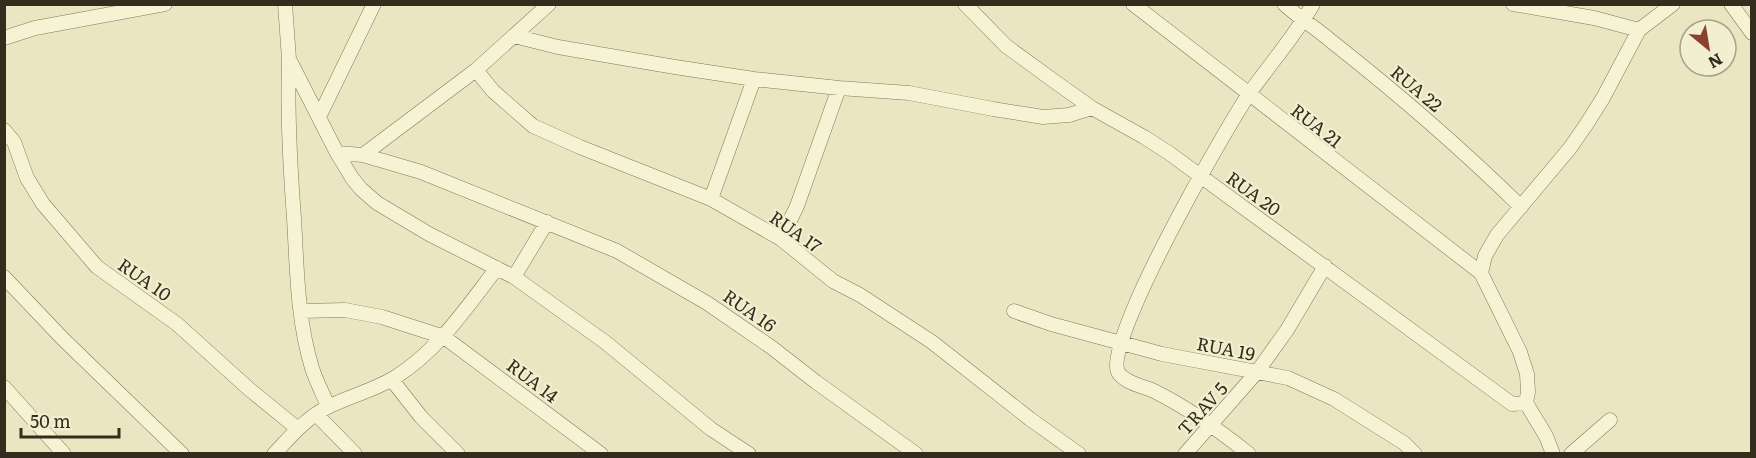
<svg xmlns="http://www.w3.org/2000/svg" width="1756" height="458" font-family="Literata,serif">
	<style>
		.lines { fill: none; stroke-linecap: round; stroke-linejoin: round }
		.street-casing { stroke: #83785a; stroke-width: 15 }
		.street { stroke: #f6f2d4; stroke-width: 14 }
		.labels { text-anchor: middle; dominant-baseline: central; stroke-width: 4.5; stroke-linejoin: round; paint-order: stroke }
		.street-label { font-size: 18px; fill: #342d1e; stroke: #f2efd1 }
	</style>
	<rect width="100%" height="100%" fill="#eae6c2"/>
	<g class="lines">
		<g class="street-casing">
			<path id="street" d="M285,4L289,59L337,153L352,178L361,189L377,203L429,234L514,277L605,342L711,429L749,454
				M965,4L1006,46L1054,81L1092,108L1144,137L1169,153L1512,404L1526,403
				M1133,4L1481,273
				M1284,4C1299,18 1316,28 1331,41C1397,93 1461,148 1521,207
				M1513,4L1594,18L1639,30
				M1731,4L1752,33
				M514,36L558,47L675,67L754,79L839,88L909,93L993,109L1043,117L1069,115L1092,108
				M4,38L35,28L165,4
				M289,61C287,114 290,165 294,218C297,268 297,319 312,368C316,381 323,394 328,406
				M476,70L493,91L533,126L580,147L711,199L781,239L833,281L860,295L932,342L1030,419L1079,454
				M319,117L374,4
				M4,130L14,142L27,178L43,204L97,267L177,324L249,389L298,429
				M337,153L363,155L421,172L617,251L707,303L771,347L816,382L916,454
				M363,155L476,70L549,4
				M711,199L754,79
				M781,239L797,206L839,88
				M4,277L63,339L182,454
				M514,277L547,222
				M301,311L345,310L382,317L444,337L601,454
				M1014,311L1051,324L1162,354L1288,378L1334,399L1404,443L1415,454
				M392,380L421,417L458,454
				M4,387L64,454
				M316,414L355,454
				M274,454C291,436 308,416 330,406C351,396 374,390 394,378C438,351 466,308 497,268
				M1185,454L1257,372L1287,330L1325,266
				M1249,454C1219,430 1188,408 1154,391C1143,386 1124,383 1118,372C1103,341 1226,128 1249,94C1270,64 1295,36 1313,4
				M1553,454L1546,436L1526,403L1528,392L1527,374L1520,352L1481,273L1485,256L1497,235L1570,148L1586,125L1603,98L1639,30L1673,4
				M1571,454L1610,420"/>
		</g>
		<use href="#street" class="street"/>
	</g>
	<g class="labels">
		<g class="street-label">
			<text transform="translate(1417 88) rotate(40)">RUA 22</text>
			<text transform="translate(1317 125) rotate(38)">RUA 21</text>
			<text transform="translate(1254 193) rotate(36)">RUA 20</text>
			<text transform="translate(796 231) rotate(35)">RUA 17</text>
			<text transform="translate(145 279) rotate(35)">RUA 10</text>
			<text transform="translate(750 310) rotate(35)">RUA 16</text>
			<text transform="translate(1226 348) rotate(11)">RUA 19</text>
			<text transform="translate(533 380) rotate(37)">RUA 14</text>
			<text transform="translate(1202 408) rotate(-48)">TRAV 5</text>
		</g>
	</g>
	<rect width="1756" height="458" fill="none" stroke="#342d1e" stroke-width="12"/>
	<g transform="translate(1708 48) rotate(150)"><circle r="28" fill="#f2efd1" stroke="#a6a189" stroke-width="1.5"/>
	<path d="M0-4.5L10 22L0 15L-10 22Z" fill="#8d402f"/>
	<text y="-9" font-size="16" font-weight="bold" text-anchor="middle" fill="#342d1e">N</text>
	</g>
	<path d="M21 428v9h98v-9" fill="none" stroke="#342d1e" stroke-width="3"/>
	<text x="30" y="428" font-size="18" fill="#342d1e" stroke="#f2efd1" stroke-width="4.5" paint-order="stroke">50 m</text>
</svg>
